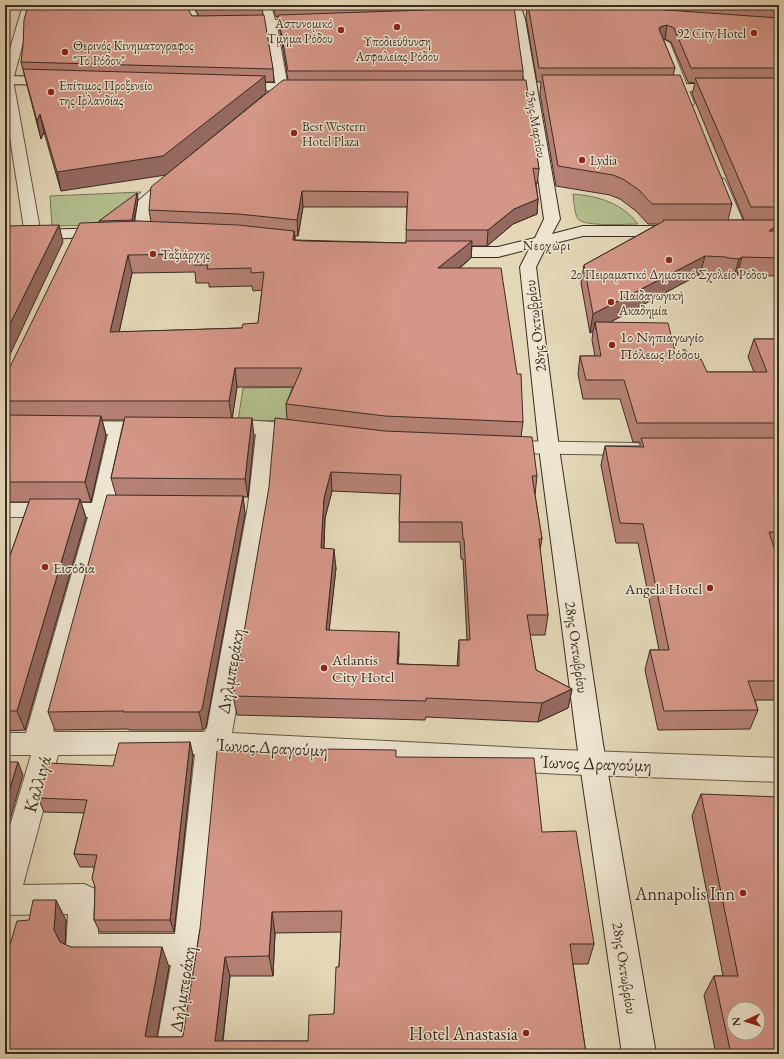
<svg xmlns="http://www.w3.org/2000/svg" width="784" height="1059" font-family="'EB Garamond',serif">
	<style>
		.green { fill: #b3be8e; stroke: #777459 }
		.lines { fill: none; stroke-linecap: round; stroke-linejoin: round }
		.street-casing { stroke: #655549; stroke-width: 2 }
		.secondary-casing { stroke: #3b2a24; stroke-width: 2 }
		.street { fill: #ede5d0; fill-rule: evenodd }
		.secondary { fill: #ede5d0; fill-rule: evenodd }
		.wall { fill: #b68175; stroke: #3b2a24; fill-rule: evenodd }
		.shaded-wall { fill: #94695f; stroke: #3b2a24 }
		.building { fill: #d49688; stroke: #3b2a24; fill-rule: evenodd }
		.poi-dot { fill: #8f2418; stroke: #ede5d0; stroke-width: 1.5 }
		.labels { text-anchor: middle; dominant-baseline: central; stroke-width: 3; stroke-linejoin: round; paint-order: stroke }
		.far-poi-label { font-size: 13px; fill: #3b2a24; stroke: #ede5d0; text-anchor: start }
		.far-street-label { font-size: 13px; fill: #3b2a24; stroke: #ede5d0 }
		.far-neighbourhood-label { font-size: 13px; letter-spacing: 1px; fill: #3b2a24; stroke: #ede5d0 }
		.street-label { font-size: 15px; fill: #3b2a24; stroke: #ede5d0 }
		.poi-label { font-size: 15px; fill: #3b2a24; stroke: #ede5d0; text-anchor: start }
		.near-street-label { font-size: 18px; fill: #3b2a24; stroke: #ede5d0 }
		.near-poi-label { font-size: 18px; fill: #3b2a24; stroke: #ede5d0; text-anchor: end }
	</style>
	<rect width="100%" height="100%" fill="#e3d7b7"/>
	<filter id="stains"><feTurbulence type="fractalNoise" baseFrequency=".005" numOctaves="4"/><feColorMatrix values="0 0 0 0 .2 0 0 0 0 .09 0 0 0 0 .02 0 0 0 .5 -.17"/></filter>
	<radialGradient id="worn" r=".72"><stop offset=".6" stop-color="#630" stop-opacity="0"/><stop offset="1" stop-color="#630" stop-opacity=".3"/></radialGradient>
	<path class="green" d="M141,192L104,225L52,226L50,196Z
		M573,194C598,196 622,203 638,224C627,224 584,227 578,219C574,213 574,201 573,194Z
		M309,387L307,420L238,421L243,388Z"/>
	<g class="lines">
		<g class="street-casing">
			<path id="street" d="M23,5H33L13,80L41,235L38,238L33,240L28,238L25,235L5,105V66Z
				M182,5H192L201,22L265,20L261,5H271L275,20H313L314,22L313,24L309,25L277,26L288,88L286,91L268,106H260L258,103L276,87L266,26L194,27Z
				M664,40L670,43L694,103L692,106H684L682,103L658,43Z
				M173,174L178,175L180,178L178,181L152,202L150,232L147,235L142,237L137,235L134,232L138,201L168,175Z
				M719,178L724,179L726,182L747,230L744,233L739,235L734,233L731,230L712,182L714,179Z
				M74,421L152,422L159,424L162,428L159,432L152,434H128L113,505L53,731L55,732H204L207,728L248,506L256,434H224L217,432L214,428L217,424C241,417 286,422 310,429L313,433L310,437L303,439L276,435L270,506L232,733L562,750L779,758V782L562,774L222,755L205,949L189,1054H155L171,965L82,966L71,961L66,950L68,914L5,915V843L31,755H5V733H26L88,517H5V503H92L108,434L74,433L67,431L64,427L67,423ZM195,754L175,934H98L99,899L95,889L84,884L23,885L58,755Z
				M503,441L635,443L642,444L645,449L642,454L635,455L503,453L496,452L493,447L496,442Z"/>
		</g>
		<g class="secondary-casing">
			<path id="secondary" d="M510,5H520L525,19L560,219L552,234L583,226H676L681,228L684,231L681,234L676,236H583L547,245L536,267L559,448L603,744L656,1054H622L577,744L539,448L520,267L529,249L498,257H441L435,255L433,252L435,249L441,247H498L535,238L544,219L515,19Z
				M5,76L56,77L60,78L62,81L60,84L56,85L5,84Z
				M236,82L304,84L308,85L310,88L308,91L304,92L232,89L230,86L232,83Z
				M654,84H779V92L650,91L648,88L650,85Z
				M104,228L109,230L112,233L109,236L5,241V231Z"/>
		</g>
		<use href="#street" class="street"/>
		<use href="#secondary" class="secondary"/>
	</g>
	<path class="wall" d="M192,5H262L263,15L273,69L274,82H265L61,191L44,132L41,139L21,62L192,16H199Z
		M272,5H510V8L523,71V80L539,169L537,184L536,183L538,199L537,214L513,224L487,246H472L471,258L460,268L523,422L521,437L537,476L535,495L542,539L540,550L548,615L545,635H530L536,670L572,689L568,708L538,722L426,717L425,720L237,715L233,696L287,419L286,404L293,387H237L232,418L254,436L248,497H243L245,514L206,727L203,730H129L128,729L55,730L48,712L116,495L111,478L124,420H102L106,435L91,502H81L86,518L25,730L5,731V570L29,502H5V373H7L99,222V221L138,199L134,221L151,222L149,210L288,80L279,26L278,17H276ZM303,207H407L406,243L295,240V236H298ZM195,272L196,283H209V287L252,286L253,291L262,290L258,323L242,328L119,332L132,273ZM332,491L400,494L399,542H460L461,559H463L467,640H459L457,666L398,664L399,652L329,630L336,568L324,548L325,518Z
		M521,5H779V276L737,275L734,277L723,276L721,274H700L610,322L677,359L707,372H754L748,357L754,339H779V548L777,552H776L779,562V700H755L758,710L750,729L658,730L645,670L650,650H659L638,543H616L601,465L605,446H640V442H633L620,399H583L578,374L580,356H595L592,340L593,331L590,333L581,283L584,265L658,224H648L636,211L620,199L610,195L556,186L540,94L541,82H537L526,18L527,9H523ZM663,39H665L671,42L688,82L695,83L692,94L744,220H728L732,204L673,75L675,68Z
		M190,742L193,756L174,932H100L94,920L95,887L94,867H80L74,854L84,813L44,812L38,798L113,766Z
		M396,757L542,832L594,944L588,964H573L586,1054H5L66,920L65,945L71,947L169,967L156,1037H182L183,1036L200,929ZM341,932L339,967L334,1014L308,1041H223L230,976H273L275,933Z
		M701,794L779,1054H716L704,995L714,976H723L692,816Z"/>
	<path class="shaded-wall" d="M5,5H12L7,13L5,6Z
		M667,25L665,39L657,42L660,27Z
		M265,76L266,93L166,175L61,191L57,172Z
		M40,114L44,132L41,139L37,121Z
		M302,191L303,207L298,236L297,220Z
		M137,193L138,199L133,226L132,220Z
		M538,199L537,214L513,224L487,246L488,230L514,209Z
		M779,224V238L769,231Z
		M59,225L63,242L5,365V334Z
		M294,231L296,249L293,240Z
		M472,241L471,258L437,286L438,268Z
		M128,255L132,273L115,351L110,332Z
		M705,256L700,274L596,330L595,322L593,331L590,333L593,314Z
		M742,257L737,275L734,277L739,259Z
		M235,368L237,387L232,420L229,401Z
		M101,416L106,435L91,502L85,482Z
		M252,418L254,436L248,497L245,479Z
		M331,472L332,491L325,518L323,567L321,548L324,498Z
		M243,496L245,514L206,727L203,730L199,712Z
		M80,499L86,518L25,730L17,711Z
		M334,549L336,568L327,650L326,630Z
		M399,632V652L397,683V664Z
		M572,689L568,708L538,722L542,703Z
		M190,742L193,756L174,932L170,920Z
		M18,762L23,775L6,833L5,830V804Z
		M56,900L66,920L65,951L70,962L54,930Z
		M272,912L275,933L273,976L269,956Z
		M162,947L169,967L154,1054L145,1036Z
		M225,957L230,976L221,1054L215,1041Z"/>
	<path class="building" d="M28,5H186L192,16L264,15L273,69L21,62L23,46L24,20Z
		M199,5H238L200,7Z
		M528,5H596L779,18V68H691L674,28L667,25L660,27L659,29L675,68H539Z
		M714,5H779V10Z
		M514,7L523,71H288L278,15Z
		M23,69L265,76L163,156L57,172L40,114L37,121Z
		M542,75H680L732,204H652L639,190L623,179L613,175L558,166Z
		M695,78H779V207H751Z
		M283,80H526L539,169L533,168L538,199L514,209L488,230H406L408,192L302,191L297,220L238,214L149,210L151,187Z
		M137,193L132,220L99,221Z
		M663,220H779V224L769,231H779V258L742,257L739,259L728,258L726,257L705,256L593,314L584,265L664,221Z
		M139,221L238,225L294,231L293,240L304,241L406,243V241H472L438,268H501L517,374H521L523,422L385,416L286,404L302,368H235L229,401H5V373H7L80,223ZM196,254L194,265H208L207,269L251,268V273L264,272L258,323L243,324L242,328L110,332L128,255Z
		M59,225L5,334V226Z
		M595,322L668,323L677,359H701L707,372H767L754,339H779V423H637L624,380H586L580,356H601Z
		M5,415L101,416L85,482H5Z
		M125,417L252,418L245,479L111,478Z
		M275,418L385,431L532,437L537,476H532L542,539H539L548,615H527L536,670L572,689L542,703L426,698V701L233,696L269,487ZM331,472L401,475L399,522H462L463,539H464L470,640H459V666L397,664L399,632L326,630L334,549L321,548L324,498Z
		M641,438H779V511H777L779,517V532H769L779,562V681H748L758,710L664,711L650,650H669L643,524L620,523L605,446L644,447Z
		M107,495L243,496L202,709L199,712H123L124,711L48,712Z
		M30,499H80L17,711H5V570Z
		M190,742L170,920H94L95,887L92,878L97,855L74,854L87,800L38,798L48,763L113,766L119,743Z
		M322,749L396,750V757L534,758L542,832L576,831L594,944H570L586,1054H5V962L17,921L29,920L33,900H56L54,930L60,942L71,947H162L145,1036L147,1037H182L183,1036L200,929L217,751L322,753ZM342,911L339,967H336L334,1014L309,1015L308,1041H215L225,957L269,956L272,912Z
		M5,762H18L5,804Z
		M701,794L779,797V1054H731L714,976H738ZM734,1009H758V1033H734Z"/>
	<g class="poi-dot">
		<circle cx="397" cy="27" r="4"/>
		<circle cx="341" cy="30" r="4"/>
		<circle cx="754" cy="33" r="4"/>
		<circle cx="65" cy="52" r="4"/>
		<circle cx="51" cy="92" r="4"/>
		<circle cx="294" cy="133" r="4"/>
		<circle cx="582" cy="160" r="4"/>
		<circle cx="153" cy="254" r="4"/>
		<circle cx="669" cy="260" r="4"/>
		<circle cx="611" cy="302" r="4"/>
		<circle cx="612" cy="345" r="4"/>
		<circle cx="45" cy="567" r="4"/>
		<circle cx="710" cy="588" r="4"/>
		<circle cx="324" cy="668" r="4"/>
		<circle cx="743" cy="893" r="4"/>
		<circle cx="526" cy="1033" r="4"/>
	</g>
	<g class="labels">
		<g class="far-poi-label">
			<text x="333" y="23" text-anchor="end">Αστυνομικό<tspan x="333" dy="15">Τμήμα Ρόδου</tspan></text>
			<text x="746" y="33" text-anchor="end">92 City Hotel</text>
			<text x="397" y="41" text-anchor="middle">Υποδιεύθυνση<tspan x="397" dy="15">Ασφαλείας Ρόδου</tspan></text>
			<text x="73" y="45">Θερινός Κινηματογραφος<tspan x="73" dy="15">"Το Ρόδον"</tspan></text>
			<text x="59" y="85">Επίτιμος Προξενείο<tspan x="59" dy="15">της Ιρλανδίας</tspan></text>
			<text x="302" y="126">Best Western<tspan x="302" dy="15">Hotel Plaza</tspan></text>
			<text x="590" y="160">Lydia</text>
			<text x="161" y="254">Ταξιάρχης</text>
			<text x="669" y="274" text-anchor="middle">2ο Πειραματικό Δημοτικό Σχολείο Ρόδου</text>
			<text x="619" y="295">Παιδαγωγική<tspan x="619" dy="15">Ακαδημία</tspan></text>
		</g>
		<g class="far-street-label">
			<text transform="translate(536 124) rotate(80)">25ης Μαρτίου</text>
		</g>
		<g class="far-neighbourhood-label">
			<text x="547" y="245">Νεοχώρι</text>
		</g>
		<g class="street-label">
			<text transform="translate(535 326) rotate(-97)">28ης Οκτωβρίου</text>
			<text transform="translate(577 647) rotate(82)">28ης Οκτωβρίου</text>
			<text transform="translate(625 968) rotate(81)">28ης Οκτωβρίου</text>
		</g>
		<g class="poi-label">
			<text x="620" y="336">1ο Νηπιαγωγίο<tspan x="620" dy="17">Πόλεως Ρόδου</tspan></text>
			<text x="53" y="567">Εισόδια</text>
			<text x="702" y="588" text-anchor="end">Angela Hotel</text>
			<text x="332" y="659">Atlantis<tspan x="332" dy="17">City Hotel</tspan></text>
		</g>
		<g class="near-street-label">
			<text transform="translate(230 671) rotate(-80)">Δηλμπεράκη</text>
			<text transform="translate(272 747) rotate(3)">Ίωνος Δραγούμη</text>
			<text transform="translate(596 763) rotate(2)">Ίωνος Δραγούμη</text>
			<text transform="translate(37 784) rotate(-74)">Καλλιγά</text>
			<text transform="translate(182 989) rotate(-81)">Δηλμπεράκη</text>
		</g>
		<g class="near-poi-label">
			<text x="735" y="893">Annapolis Inn</text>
			<text x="518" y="1033">Hotel Anastasia</text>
		</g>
	</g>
	<rect width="784" height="1059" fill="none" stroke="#e3d7b7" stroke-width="20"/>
	<rect x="6" y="6" width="772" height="1047" fill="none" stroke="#3b2a24" stroke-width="2"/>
	<rect x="10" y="10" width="764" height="1039" fill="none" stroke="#3b2a24"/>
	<g transform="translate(746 1021) rotate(266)"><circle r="19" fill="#ede5d0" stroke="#a69a8b"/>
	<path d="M0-3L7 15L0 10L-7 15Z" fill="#8f2418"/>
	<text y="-6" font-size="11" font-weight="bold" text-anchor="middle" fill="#3b2a24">N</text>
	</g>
	<rect width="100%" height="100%" filter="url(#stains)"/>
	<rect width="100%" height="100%" fill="url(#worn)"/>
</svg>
